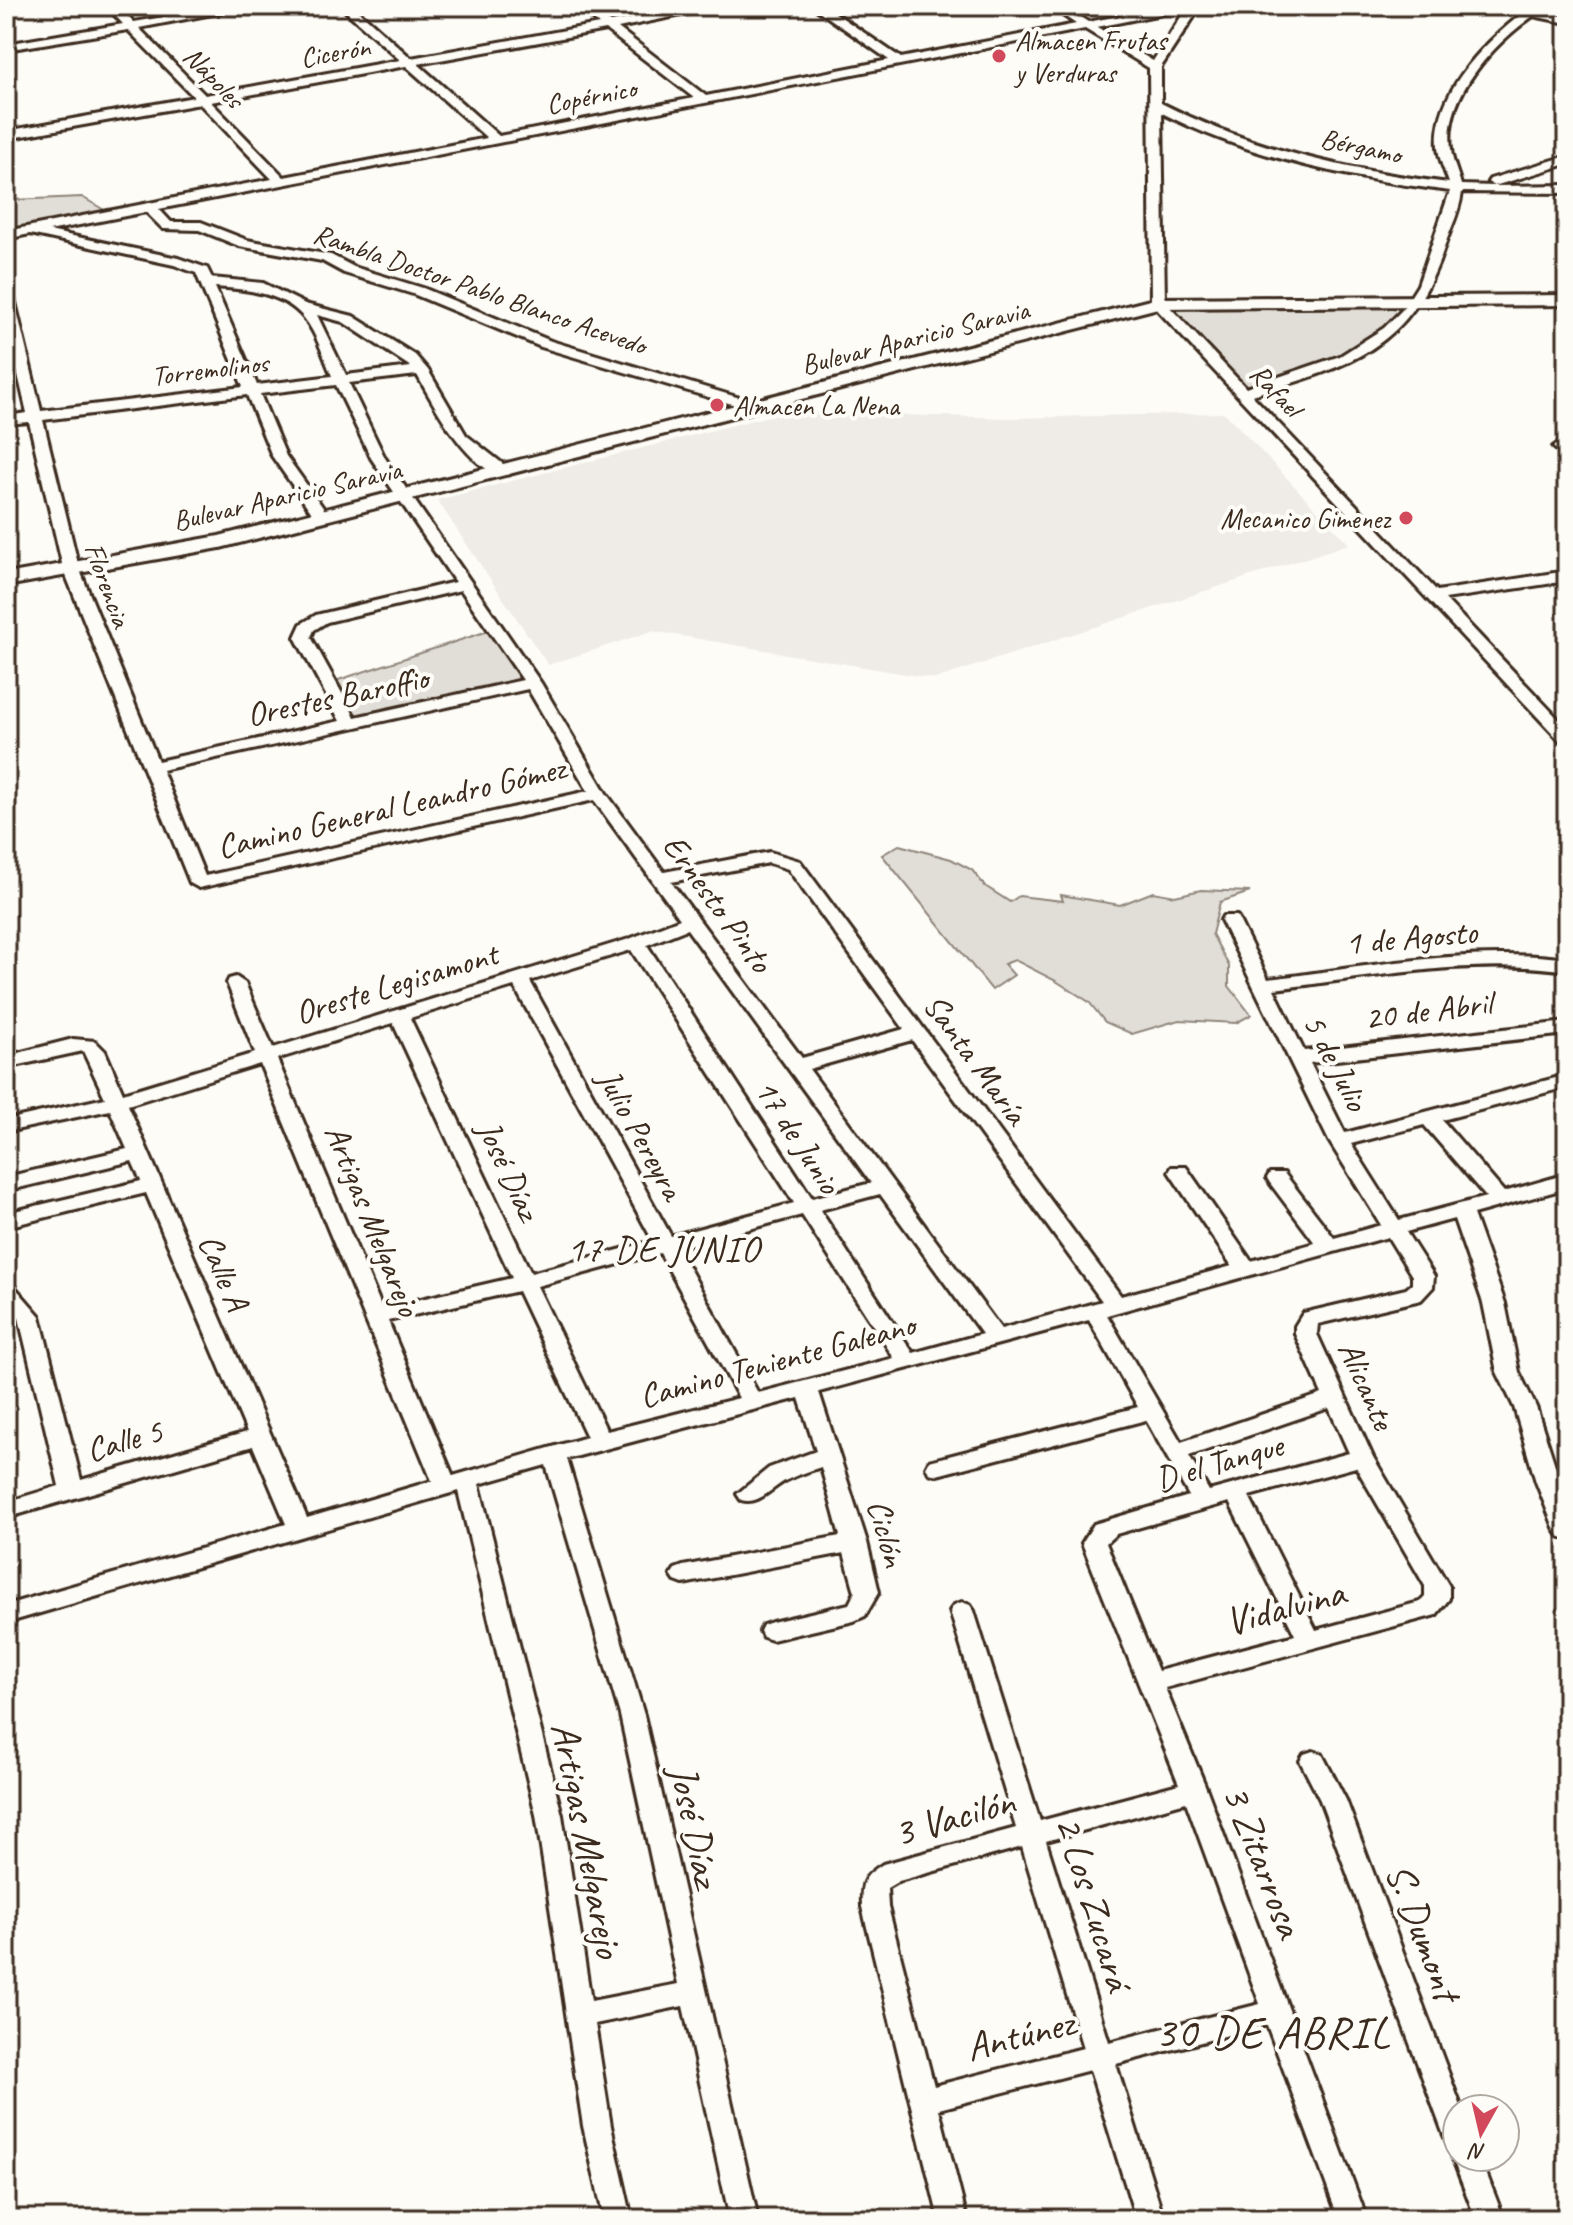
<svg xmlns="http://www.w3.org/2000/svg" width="1573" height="2225" font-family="Caveat,sans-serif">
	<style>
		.built { fill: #efece7 }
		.green { fill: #e1ded7; stroke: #8e847a; stroke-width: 2 }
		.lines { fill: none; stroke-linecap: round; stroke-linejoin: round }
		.minor-casing { stroke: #3b2a1e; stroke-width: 6 }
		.tertiary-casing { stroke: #3b2a1e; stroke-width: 6 }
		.minor { fill: #fdfcf7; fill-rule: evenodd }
		.tertiary { fill: #fdfcf7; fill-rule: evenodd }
		.poi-dot { fill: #d1495b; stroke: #fdfcf7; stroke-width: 3 }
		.labels { text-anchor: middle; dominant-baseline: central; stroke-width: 8; stroke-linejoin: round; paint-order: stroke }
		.far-poi-label { font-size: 28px; fill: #3b2a1e; stroke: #fdfcf7; text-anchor: start }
		.far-street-label { font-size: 28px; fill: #3b2a1e; stroke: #fdfcf7 }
		.street-label { font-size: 34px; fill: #3b2a1e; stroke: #fdfcf7 }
		.neighbourhood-label { font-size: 36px; letter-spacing: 2px; fill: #3b2a1e; stroke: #fdfcf7 }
		.near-street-label { font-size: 40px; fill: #3b2a1e; stroke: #fdfcf7 }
		.near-neighbourhood-label { font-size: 44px; letter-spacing: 2px; fill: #3b2a1e; stroke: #fdfcf7 }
	</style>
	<rect width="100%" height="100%" fill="#fdfcf7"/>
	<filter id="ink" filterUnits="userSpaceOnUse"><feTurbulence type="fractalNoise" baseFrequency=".0125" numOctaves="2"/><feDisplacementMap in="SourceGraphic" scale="16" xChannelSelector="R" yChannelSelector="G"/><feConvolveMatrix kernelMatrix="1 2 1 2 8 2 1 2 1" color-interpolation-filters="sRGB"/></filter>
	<g filter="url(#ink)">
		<path class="built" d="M785,412L1011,418L1225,413L1349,544L935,679L652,631L548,665L437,500Z"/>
		<path class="green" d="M82,197L106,211L23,229L6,226L11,200Z
			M1396,305L1400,311C1374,346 1293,381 1250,386L1240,384L1173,309Z
			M491,630L522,680L354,718L335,681Z
			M899,845L951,859L972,870L985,886L1010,902L1019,896L1063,901L1061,895L1120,905L1153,892L1175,896L1201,890L1250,892L1220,902L1212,934L1229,966V986L1251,1015L1236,1023L1179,1020L1132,1034L1105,1022L1089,1002L1056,981L1015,960L1004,964L1014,975L992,990L882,855Z"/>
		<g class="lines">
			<g class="minor-casing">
				<path id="minor" d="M106,6H118L134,22L228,6H254L139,28L205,95L400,60L340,6H353L411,58L599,24L576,6H589L610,22L700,6H725L618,28L706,96L889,60L812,6H825L901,58L1076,24L1049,6H1063L1088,22L1169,6H1201L1161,67V103C1251,149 1349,171 1449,183C1445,171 1439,160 1438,147C1434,93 1483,44 1522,14L1493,6L1529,9L1547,6L1541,11L1567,17V23L1533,16C1494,44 1444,95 1451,149C1452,161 1458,173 1461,185L1494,186L1488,182L1490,179L1567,156V164L1494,186L1567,185V193L1462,192C1460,211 1451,227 1445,245C1412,348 1349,367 1252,395L1437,591L1567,571V581L1445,599L1567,728V743L1561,742L1151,303L1149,68L1085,29L159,209L171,222H201L247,240L331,255L354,267L423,288L551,341L760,404L762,407L755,411L541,347L413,294L344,273L322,261L239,246L199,230L163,229L146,212L49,231L178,258L207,268L212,278L263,283L305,304L353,316L415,355L428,370L466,435L512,471L510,474C472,481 433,402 417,375L349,383L385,458L541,683L606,793L664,872L770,852L800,861L1121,1296L1232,1266L1169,1172L1172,1167H1186L1251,1261L1315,1243L1270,1183L1267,1178L1270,1173H1284L1334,1238L1381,1225L1329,1141L1221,920L1223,916H1237L1268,979C1366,967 1470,946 1567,959V971C1471,957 1369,978 1274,989L1304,1051L1567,1022V1034L1310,1063L1345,1133L1567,1075V1087L1442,1120L1504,1192L1567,1174V1188L1473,1214L1505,1303L1519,1372L1536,1407L1567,1502V1539L1559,1536L1555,1530L1536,1482L1514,1407L1497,1372L1483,1303L1454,1219L1406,1232L1434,1276L1433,1287L1421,1300L1318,1324L1317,1334L1373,1457L1449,1586V1599L1436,1615L1165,1688L1207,1790L1367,2219H1339L1267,2025L1116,2064L1164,2219H1136L1090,2070L939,2109L967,2219H939L862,1907C861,1883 862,1877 883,1864L1016,1828L950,1611L954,1605L962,1602L970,1605L974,1611L1040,1821L1179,1784L1082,1543L1094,1524L1189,1496L1146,1420L937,1475L929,1473L926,1467L929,1461L937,1459L1138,1407L1089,1320L819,1392L867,1542L879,1592L865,1616L854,1621L772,1640L763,1637L760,1631L763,1625L772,1622L849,1604L855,1592L844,1553L683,1584L675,1581L671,1575L675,1569L683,1566L840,1536L821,1467C810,1471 799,1474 789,1479C772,1486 760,1506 741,1500L737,1494L769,1468L816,1451L799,1398L567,1459L644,1715L758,2219H730L683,2006L595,2024L611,2126L632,2219H604L583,2126L536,1815L458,1491L6,1623V1605L286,1524L253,1446L6,1518V1502L59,1486L19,1318L6,1304V1284L14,1286L40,1316L81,1480L247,1432L146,1193L6,1227V1213L141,1181L132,1161L6,1191V1177L127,1149L110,1110L6,1132V1120L105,1098L83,1051L6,1068V1056L73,1039L95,1041L105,1051L123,1093L255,1053L227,983L229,979L236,977L245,983L273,1048L629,939L680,919L594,800L199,888L190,883L63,568L29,422L6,424V416L27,413L6,323V290L13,294L41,411L243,387L196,273L174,265L30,234L6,239V231L272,179L200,104L6,139V131L194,97L128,30L6,50V44L123,24ZM1186,9L1153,61L1097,27ZM606,30L694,98L499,136L418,64ZM406,66L487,138L284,177L211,102ZM1162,113C1250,158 1351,179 1450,191L1418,285L1402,310L1384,328L1340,356L1246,388L1165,302ZM215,287C245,289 284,293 304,318C317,334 324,358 332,376L257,385ZM317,315L343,322L411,367L346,375ZM336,385L371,458L455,582L316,615L301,624L295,637L340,721L158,761L79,568L43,420L247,395L272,456L316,519L321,521L329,516L286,456L260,394ZM461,590L523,680L355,717L311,637L314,630L327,622ZM528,689L588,791L205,876L162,770ZM769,863L788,869L904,1029L802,1058L671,882ZM687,929L871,1183L812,1198L647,945ZM631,950L794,1203L671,1236L530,981ZM514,986L653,1241L531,1273L410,1018ZM393,1023L512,1278L382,1308L277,1059ZM912,1040L1102,1301L1001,1329L809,1069ZM260,1064L432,1481L307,1518L128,1105ZM1424,1125L1486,1197L1399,1220L1351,1144ZM880,1194L982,1334L913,1353L820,1210ZM802,1215L894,1358L758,1393L678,1248ZM1388,1237L1412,1276V1284L1406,1289L1303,1313L1295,1326V1334L1322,1394L1181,1442L1107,1315ZM660,1253L739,1398L607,1431L537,1286ZM518,1291L587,1437L453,1476L388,1321ZM1329,1408L1349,1453L1209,1491L1189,1456ZM546,1465L620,1715L678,1984L591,2001L562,1815L479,1484ZM1356,1467L1425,1586V1597L1420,1602L1316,1630L1249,1496ZM1229,1502L1295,1635L1158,1671L1106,1543L1116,1534ZM1186,1802L1260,2004L1109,2042L1046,1841ZM1022,1847L1083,2048L934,2086L888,1907L887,1888L899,1881Z
					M6,163L12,167V191L6,195Z
					M1567,437V458L1553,447Z
					M1313,1751L1322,1754L1346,1800L1462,2109H1457V2145L1447,2142L1443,2133L1320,1800L1300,1761L1304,1754Z
					M1457,2148V2157H1480L1504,2219H1476L1452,2157Z"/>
			</g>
			<g class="tertiary-casing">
				<path id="tertiary" d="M1567,295V305L1158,308L220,548L6,586V574L219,536L1158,298Z"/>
			</g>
			<use href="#minor" class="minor"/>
			<use href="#tertiary" class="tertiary"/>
		</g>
	</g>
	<g class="poi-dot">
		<circle cx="999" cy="56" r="8"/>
		<circle cx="717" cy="405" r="8"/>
		<circle cx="1406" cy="518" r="8"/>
	</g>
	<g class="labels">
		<g class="far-poi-label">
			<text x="1015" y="40">Almacen Frutas<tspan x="1015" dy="32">y Verduras</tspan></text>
			<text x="733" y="405">Almacen La Nena</text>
			<text x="1390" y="518" text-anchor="end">Mecanico Gimenez</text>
		</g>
		<g class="far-street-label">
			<text transform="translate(335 52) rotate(-10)">Cicerón</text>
			<text transform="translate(214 77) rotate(46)">Nápoles</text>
			<text transform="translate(591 96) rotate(-11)">Copérnico</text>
			<text transform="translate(1361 146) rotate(12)">Bérgamo</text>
			<text transform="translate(480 289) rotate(19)">Rambla Doctor Pablo Blanco Acevedo</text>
			<text transform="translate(915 337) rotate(-14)">Bulevar Aparicio Saravia</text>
			<text transform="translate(210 369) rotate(-7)">Torremolinos</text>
			<text transform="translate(1276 390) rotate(47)">Rafael</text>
			<text transform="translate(287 495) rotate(-13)">Bulevar Aparicio Saravia</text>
			<text transform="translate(108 585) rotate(70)">Florencia</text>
		</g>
		<g class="street-label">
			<text transform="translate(337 696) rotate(-12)">Orestes Baroffio</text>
			<text transform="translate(391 807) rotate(-13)">Camino General Leandro Gómez</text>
			<text transform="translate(718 903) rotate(54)">Ernesto Pinto</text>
			<text transform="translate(1411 937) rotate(-5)">1 de Agosto</text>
			<text transform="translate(396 983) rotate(-17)">Oreste Legisamont</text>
			<text transform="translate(1428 1010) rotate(-7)">20 de Abril</text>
			<text transform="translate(976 1059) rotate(54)">Santa María</text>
			<text transform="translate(1336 1062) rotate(63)">5 de Julio</text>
			<text transform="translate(641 1134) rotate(61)">Julio Pereyra</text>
			<text transform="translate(798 1136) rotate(57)">17 de Junio</text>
			<text transform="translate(509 1170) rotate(65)">José Díaz</text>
			<text transform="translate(373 1220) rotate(68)">Artigas Melgarejo</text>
			<text transform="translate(224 1272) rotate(67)">Calle A</text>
			<text transform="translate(777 1360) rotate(-15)">Camino Teniente Galeano</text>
			<text transform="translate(1367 1385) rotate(66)">Alicante</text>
			<text transform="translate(124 1440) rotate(-16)">Calle 5</text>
			<text transform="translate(1219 1462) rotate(-16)">D el Tanque</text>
			<text transform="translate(887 1533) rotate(75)">Ciclón</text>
		</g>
		<g class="neighbourhood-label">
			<text x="664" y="1249">17 DE JUNIO</text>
		</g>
		<g class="near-street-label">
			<text transform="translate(1285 1607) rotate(-15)">Vidalvina</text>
			<text transform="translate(954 1817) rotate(-16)">3 Vacilón</text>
			<text transform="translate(695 1826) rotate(78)">José Díaz</text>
			<text transform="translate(587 1840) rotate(79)">Artigas Melgarejo</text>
			<text transform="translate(1263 1861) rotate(69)">3 Zitarrosa</text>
			<text transform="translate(1094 1903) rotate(73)">2 Los Zucará</text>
			<text transform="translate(1423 1932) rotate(69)">S. Dumont</text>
			<text transform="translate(1020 2035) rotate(-14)">Antúnez</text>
		</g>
		<g class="near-neighbourhood-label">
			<text x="1273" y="2032">30 DE ABRIL</text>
		</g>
	</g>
	<rect width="1573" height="2225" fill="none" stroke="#fdfcf7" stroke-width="32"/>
	<rect x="16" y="16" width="1541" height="2193" fill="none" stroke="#3b2a1e" stroke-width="3" filter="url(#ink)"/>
	<g transform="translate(1481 2133) rotate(188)"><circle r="38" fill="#fdfcf7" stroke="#afa8a0" stroke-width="2"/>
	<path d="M0-6L14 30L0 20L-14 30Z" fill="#d1495b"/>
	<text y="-12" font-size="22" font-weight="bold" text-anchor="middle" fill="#3b2a1e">N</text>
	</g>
</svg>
